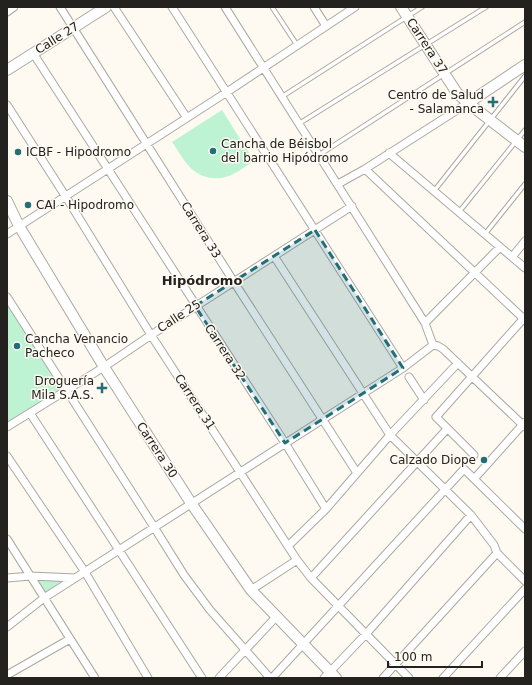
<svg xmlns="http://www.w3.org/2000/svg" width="532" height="685" font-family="'DejaVu Sans',sans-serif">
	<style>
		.green { fill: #bdf3d3 }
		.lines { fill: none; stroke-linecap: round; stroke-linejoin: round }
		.lane-casing { stroke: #aca8a1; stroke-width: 5.5 }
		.street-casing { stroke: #aca8a1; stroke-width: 9 }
		.secondary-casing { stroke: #aca8a1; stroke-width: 12 }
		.lane { stroke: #fff; stroke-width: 3.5 }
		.street { stroke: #fff; stroke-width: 7 }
		.secondary { stroke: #fff; stroke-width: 10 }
		.marked { fill: #246e76; fill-opacity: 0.2; stroke: #246e76; stroke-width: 3; stroke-dasharray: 8 5; stroke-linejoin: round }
		.poi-dot { fill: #246e76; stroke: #fefaf2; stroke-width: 1.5 }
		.labels { text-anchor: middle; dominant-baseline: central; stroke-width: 3; stroke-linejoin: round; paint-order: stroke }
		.street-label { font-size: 12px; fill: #23221f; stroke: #fefaf2 }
		.poi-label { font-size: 12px; fill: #23221f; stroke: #fefaf2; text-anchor: start }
		.neighbourhood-label { font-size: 13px; font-weight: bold; fill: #23221f; stroke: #fefaf2 }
	</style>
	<rect width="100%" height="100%" fill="#fefaf2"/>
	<path class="green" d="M222,110L254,161C247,165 240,171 233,174C226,178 219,179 212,178C191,176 183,158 172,142Z
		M7,304L61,389L7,423Z
		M37,578H72L46,594Z"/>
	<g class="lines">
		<g class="lane-casing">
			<path id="lane" d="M272,7L297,45
				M283,96L422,7
				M300,123L486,7
				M319,155L525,22
				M434,191L525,76
				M459,212L525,130
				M485,234L525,184"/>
		</g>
		<g class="street-casing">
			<path id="street" d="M60,7L234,282L357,473
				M114,7L187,118
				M172,7L403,368
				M225,7L425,323L433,345
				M314,7L326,26
				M7,12L14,7
				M33,53L285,443L326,509
				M7,105L66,197L151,335L297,560L311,578L409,678
				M389,153L525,268
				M365,169L525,320
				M338,184L365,169L468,103
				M7,234L227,92L355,7
				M274,256L390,435L471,515L494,545L497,553L525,581
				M512,257L525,241
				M7,297L154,527L184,575L210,610L270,678
				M425,323L500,247
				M433,345L438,346L443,349L525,427
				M409,377L424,400
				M30,413L202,678
				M7,427L104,367L151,335L352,206
				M474,455L436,417L525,317
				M7,456L85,572L148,678
				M474,479L525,422
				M7,539L95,678
				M288,546L326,509L390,435L458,363
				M7,578L31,576L75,578
				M311,578L447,429
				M251,590L297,560
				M7,627L44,598L403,368L433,345
				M7,675L70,639
				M219,678L276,617
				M272,678L464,469L525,529
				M324,678L366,634L471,515
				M383,678L497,553
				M443,678L525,589
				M500,678L525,651"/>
		</g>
		<g class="secondary-casing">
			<path id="secondary" d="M401,7L457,93L468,103L525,147
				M7,70L106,7
				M468,103L525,65
				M7,201L19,226L104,367L191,503L251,590L336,678"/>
		</g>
		<use href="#lane" class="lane"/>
		<use href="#street" class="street"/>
		<use href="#secondary" class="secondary"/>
	</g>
	<path class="marked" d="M315,230L403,368L285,443L195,306Z"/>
	<g class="poi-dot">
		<path d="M491 96h4v4h4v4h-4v4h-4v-4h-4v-4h4z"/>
		<circle cx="213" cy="151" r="4"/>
		<circle cx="18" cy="152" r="4"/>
		<circle cx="28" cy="205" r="4"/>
		<circle cx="17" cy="346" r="4"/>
		<path d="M100 382h4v4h4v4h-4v4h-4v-4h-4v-4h4z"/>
		<circle cx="484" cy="460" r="4"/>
	</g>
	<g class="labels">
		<g class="street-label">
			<text transform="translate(57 38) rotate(-32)">Calle 27</text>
			<text transform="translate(427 46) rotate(57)">Carrera 37</text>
			<text transform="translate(201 230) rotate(58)">Carrera 33</text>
			<text transform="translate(179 316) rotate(-33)">Calle 25</text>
			<text transform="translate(225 352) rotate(57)">Carrera 32</text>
			<text transform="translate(195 402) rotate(57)">Carrera 31</text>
			<text transform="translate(157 450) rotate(57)">Carrera 30</text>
		</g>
		<g class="poi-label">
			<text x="484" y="95" text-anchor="end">Centro de Salud<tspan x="484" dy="14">- Salamanca</tspan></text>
			<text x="221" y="144">Cancha de Béisbol<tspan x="221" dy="14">del barrio Hipódromo</tspan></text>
			<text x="26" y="152">ICBF - Hipodromo</text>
			<text x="36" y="205">CAI - Hipodromo</text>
			<text x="25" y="339">Cancha Venancio<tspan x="25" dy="14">Pacheco</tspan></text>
			<text x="94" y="381" text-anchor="end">Droguería<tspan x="94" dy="14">Mila S.A.S.</tspan></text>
			<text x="476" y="460" text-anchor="end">Calzado Diope</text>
		</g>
		<g class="neighbourhood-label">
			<text x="202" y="280">Hipódromo</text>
		</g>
	</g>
	<rect width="532" height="685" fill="none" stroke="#23221f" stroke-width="16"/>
	<path d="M388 661v6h94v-6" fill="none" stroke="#23221f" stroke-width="2"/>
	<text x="394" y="661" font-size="12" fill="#23221f" stroke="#fefaf2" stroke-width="3" paint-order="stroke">100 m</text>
</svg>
